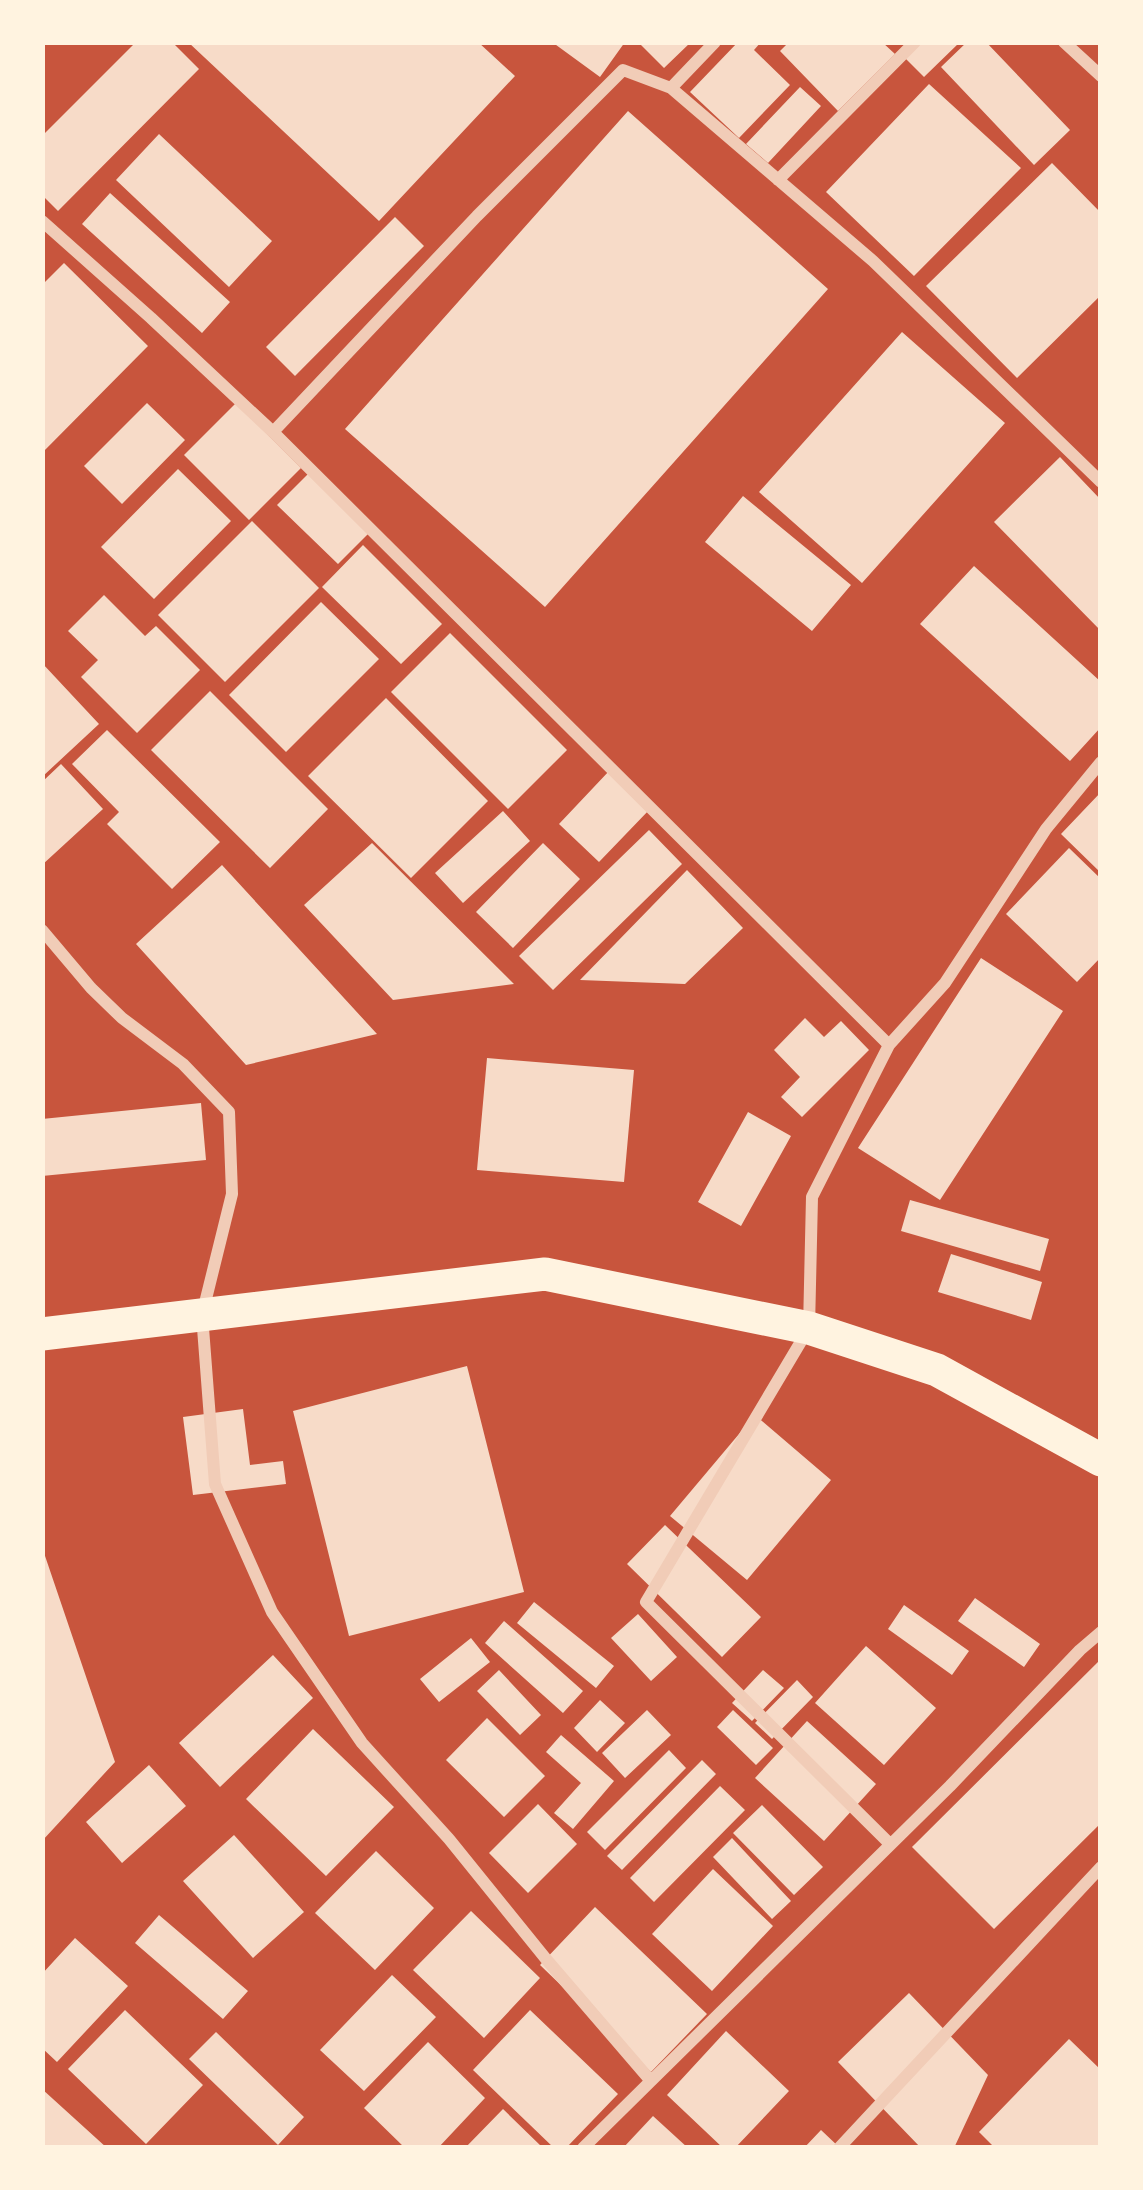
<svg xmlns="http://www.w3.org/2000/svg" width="1143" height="2190" font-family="Manrope,sans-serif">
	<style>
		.building { fill: #f7dbc8 }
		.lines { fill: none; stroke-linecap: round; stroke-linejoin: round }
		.minor { stroke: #f1ccb7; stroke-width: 12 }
		.trunk { stroke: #fff3e0; stroke-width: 33 }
	</style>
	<rect width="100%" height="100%" fill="#c8553d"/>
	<path class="building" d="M136,42H172L199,69L58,211L42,195V136Z
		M188,42H478L515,76L379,221Z
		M552,42H625L600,77Z
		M638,42H691L664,68Z
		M738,42H761L754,50L790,85L739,138L690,92Z
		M789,42H882L895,54L838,111L780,51Z
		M919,42H960L924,77L904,57Z
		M967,42H986L1070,130L1034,165L941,67Z
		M929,84L1021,168L914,276L826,192Z
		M800,87L821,106L768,163L746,144Z
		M628,111L828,289L545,607L345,429Z
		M159,134L272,241L229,287L116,180Z
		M1052,163L1101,213V295L1017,378L926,286Z
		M110,193L230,302L202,333L82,224Z
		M395,217L424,246L295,376L266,347Z
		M64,263L148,346L42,453V285Z
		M902,332L1005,423L862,583L759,492Z
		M147,403L185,440L122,504L84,466Z
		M236,403L301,468L249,520L184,455Z
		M1060,457L1101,500V631L994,522Z
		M178,469L231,521L154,599L101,547Z
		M308,474L368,534L338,564L277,505Z
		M743,496L851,585L812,631L705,542Z
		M252,521L319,588L225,682L158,615Z
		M363,545L442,624L401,664L322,587Z
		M974,566L1101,682V727L1070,761L920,624Z
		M104,595L145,636L156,626L200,670L137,733L81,677L98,660L68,631Z
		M321,602L379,659L286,752L229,695Z
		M450,633L567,750L508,809L391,692Z
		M42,663L99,724L42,777Z
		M210,691L328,809L270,868L151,750Z
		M386,698L488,801L411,878L308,776Z
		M107,730L220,842L172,889L107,824L119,812L72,764Z
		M61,764L103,809L42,865V782Z
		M610,770L650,809L599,862L559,824Z
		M1101,792V873L1061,834Z
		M503,811L530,841L463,903L435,873Z
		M649,830L682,864L553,990L519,956Z
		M372,843L514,984L393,1000L304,905Z
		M543,843L580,879L513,948L476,912Z
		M1069,848L1101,879V957L1077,982L1006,914Z
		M222,865L377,1034L246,1065L136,944Z
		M687,870L743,928L685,984L580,980Z
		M981,958L1063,1011L940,1200L858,1148Z
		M805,1018L824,1037L841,1021L869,1050L802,1117L781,1097L800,1077L774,1050Z
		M487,1058L634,1070L624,1182L477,1170Z
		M201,1103L206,1160L42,1176V1119Z
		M748,1112L791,1136L741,1226L698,1202Z
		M910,1200L1049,1239L1040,1271L901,1231Z
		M951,1254L1042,1282L1031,1320L938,1292Z
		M467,1366L524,1592L349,1636L293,1411Z
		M243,1409L250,1465L283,1461L286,1484L193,1495L183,1417Z
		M755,1415L831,1480L747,1580L670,1516Z
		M665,1525L761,1617L722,1657L627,1564Z
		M43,1550L115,1762L42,1841V1551Z
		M975,1598L1040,1644L1024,1667L958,1621Z
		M534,1602L614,1666L596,1688L517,1623Z
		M904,1605L969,1651L952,1675L888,1629Z
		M638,1614L677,1657L651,1681L611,1638Z
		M504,1621L583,1691L563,1713L485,1643Z
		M471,1638L490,1662L439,1702L420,1679Z
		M866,1646L936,1708L884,1765L815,1703Z
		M273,1655L313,1698L220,1787L179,1743Z
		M1101,1659V1823L994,1929L912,1847Z
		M499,1670L541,1715L520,1735L477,1691Z
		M763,1670L784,1688L752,1721L732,1703Z
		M797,1680L813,1697L772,1739L755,1723Z
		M600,1700L625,1723L597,1752L574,1728Z
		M647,1710L671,1735L625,1778L602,1753Z
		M733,1710L773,1748L756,1765L717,1727Z
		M487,1718L545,1776L504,1817L446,1760Z
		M807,1721L876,1784L824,1841L755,1778Z
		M313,1729L394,1807L326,1876L246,1799Z
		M561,1735L614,1781L573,1829L554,1813L581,1783L546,1752Z
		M669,1750L686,1768L605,1850L587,1832Z
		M702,1760L716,1774L622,1870L607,1856Z
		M149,1765L186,1806L122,1863L86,1822Z
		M720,1786L745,1810L654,1902L630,1878Z
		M538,1804L577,1844L528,1893L489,1853Z
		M762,1805L823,1867L794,1895L733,1833Z
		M234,1835L304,1912L253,1958L183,1881Z
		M732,1838L791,1901L772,1919L713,1857Z
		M376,1851L434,1908L375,1970L315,1913Z
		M713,1869L773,1926L712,1991L652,1934Z
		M595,1907L707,2014L651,2072L540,1965Z
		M471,1911L540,1978L484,2038L413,1970Z
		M159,1915L248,1991L223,2019L135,1943Z
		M75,1938L128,1986L57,2062L42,2048V1974Z
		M392,1975L436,2017L364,2091L320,2050Z
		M909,1993L988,2075L954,2148H921L838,2062Z
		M125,2010L203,2085L146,2144L68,2069Z
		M530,2010L618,2094L566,2148H554L473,2070Z
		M726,2031L789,2091L735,2148H723L667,2095Z
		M216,2032L304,2117L278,2145L189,2059Z
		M1069,2039L1101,2070V2148H995L979,2132Z
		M428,2042L485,2098L438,2148H405L364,2108Z
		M42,2089L107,2148H42Z
		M503,2109L543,2148H465Z
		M653,2116L688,2148H623Z
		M821,2130L840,2148H804Z"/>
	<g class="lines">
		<path class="minor" d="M715,42L671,88L623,70L477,216L273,432L889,1045
			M1064,42L1101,76
			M671,88L873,261L1101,482
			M778,180L915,42
			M42,221L151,318L273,432
			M42,930L91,988L122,1018L183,1064L229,1112L232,1194L202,1315L215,1484L272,1612L362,1743L449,1839L546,1959L651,2081
			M890,1844L646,1602L809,1328L812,1197L889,1045L945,983L1046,829L1101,762
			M583,2148L950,1786L1080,1650L1101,1632
			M839,2148L1101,1867"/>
		<path class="trunk" d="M42,1334L545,1274L809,1328L937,1370L1101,1460"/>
	</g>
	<rect width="1143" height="2190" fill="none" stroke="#fff3e0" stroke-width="90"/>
</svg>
